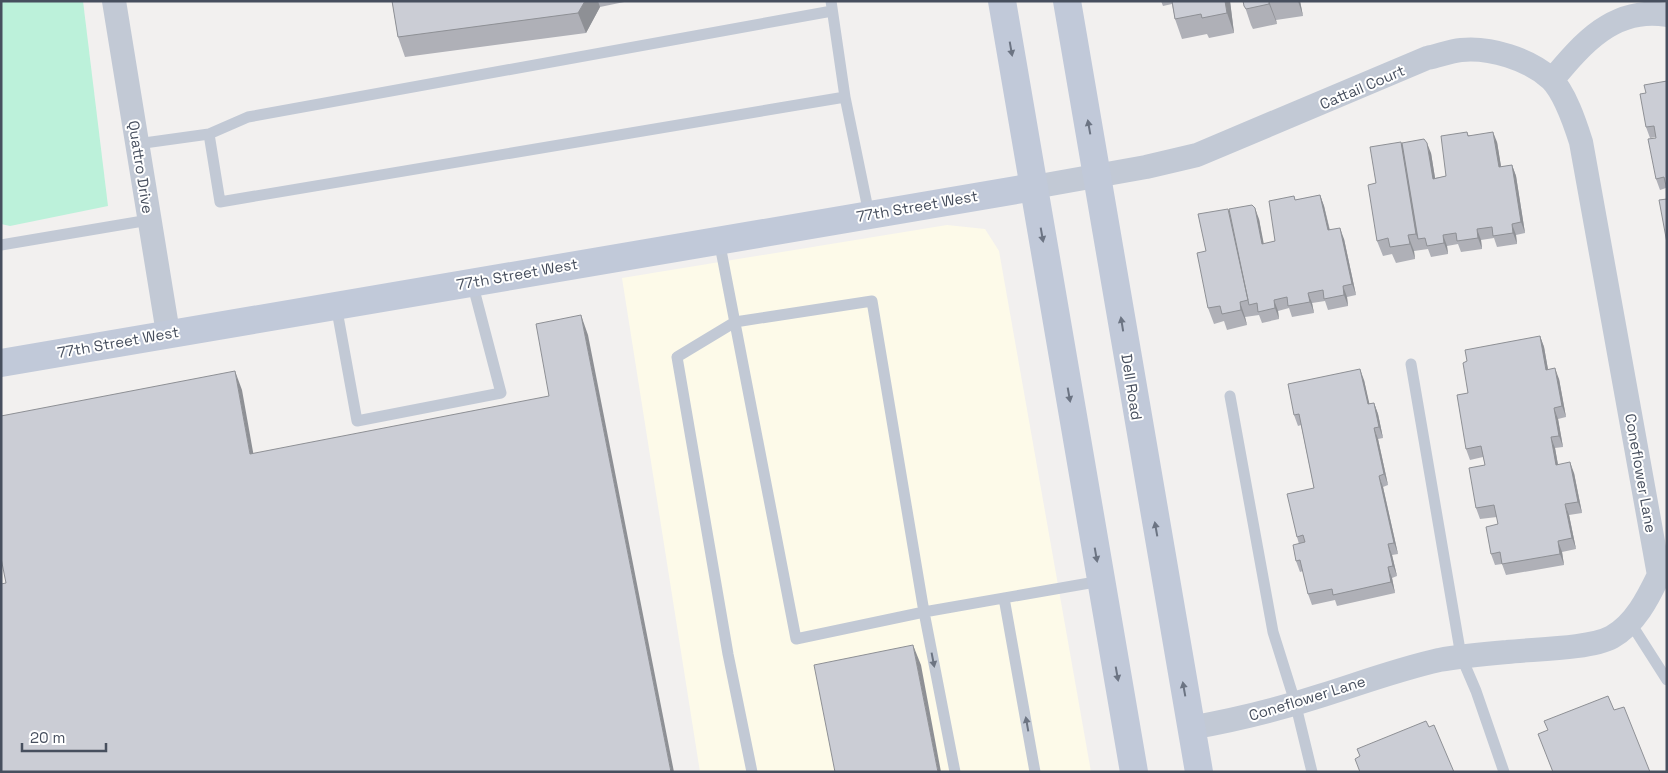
<svg xmlns="http://www.w3.org/2000/svg" width="1668" height="773" font-family="'Space Grotesk',sans-serif">
	<style>
		.commercial { fill: #fdfae9 }
		.green { fill: #bcf1da }
		.lines { fill: none; stroke-linecap: round; stroke-linejoin: round }
		.lane { stroke: #c2c9d5; stroke-width: 11 }
		.street { stroke: #c2c9d5; stroke-width: 24 }
		.secondary { stroke: #c1c9d9; stroke-width: 28 }
		.wall { fill: #afb0b7 }
		.shaded-wall { fill: #8e9095 }
		.building { fill: #cbcdd5; stroke: #8e9095 }
		.oneway { fill: #6c7483 }
		.oneway2 { fill: #6c7482 }
		.labels { text-anchor: middle; dominant-baseline: central; stroke-width: 4; stroke-linejoin: round; paint-order: stroke }
		.street-label { font-size: 15px; fill: #474f5e; stroke: #fff }
	</style>
	<rect width="100%" height="100%" fill="#f2f0ef"/>
	<path class="commercial" d="M947,225L985,229L999,251L1091,772H700L622,278Z"/>
	<path class="green" d="M1,1H83L108,206L10,226L1,224Z"/>
	<g class="lines">
		<path class="lane" d="M831,1L845,97
			M209,134L248,117L832,11
			M137,144L209,134L220,202L845,97L869,214
			M719,240L796,639L924,612L872,301L735,322L677,357L728,654L752,772
			M1,245L149,220
			M336,305L357,421L501,393L472,282
			M1411,364L1461,656L1476,691L1504,772
			M1230,396L1273,632L1295,702L1312,772
			M1004,598L1035,772
			M1630,622L1667,680
			M955,772L924,612L1101,581"/>
		<path class="street" d="M114,1L168,333
			M1552,80C1582,44 1614,6 1667,15
			M1034,187L1146,167L1197,155L1427,58C1438,56 1450,51 1461,50C1490,47 1529,59 1551,79C1565,93 1575,123 1581,142L1659,575C1648,598 1635,624 1612,637C1590,649 1533,649 1507,652C1484,654 1461,656 1439,660C1399,669 1361,683 1323,695C1280,709 1235,720 1190,728"/>
		<path class="secondary" d="M1002,1L1134,772
			M1067,1L1199,772
			M1,363L1034,187"/>
	</g>
	<path class="wall" d="M392,1H629L600,7L586,33L405,57L398,37Z
		M1161,1H1230L1234,33L1209,38L1207,34L1182,39L1175,19L1172,4L1163,6Z
		M1243,1H1300L1303,16L1276,20L1277,24L1253,29L1251,25Z
		M1667,81L1666,188L1660,190L1656,179V137L1650,138L1646,127V93Z
		M1467,132L1468,135L1497,142L1501,167L1512,165L1516,176L1525,233L1516,235L1517,244L1497,247L1494,238L1481,240L1482,249L1461,252L1458,244L1447,246L1448,254L1431,257L1428,249L1414,251L1415,259L1396,263L1392,254L1383,256L1377,241L1376,183L1401,142L1402,146L1431,153L1435,178L1446,176Z
		M1320,195L1324,206L1330,230L1344,239L1356,295L1347,297L1348,306L1328,310L1325,301L1312,303L1314,313L1292,317L1289,308L1278,311L1279,319L1262,323L1259,315L1245,317L1247,325L1227,330L1224,321L1214,324L1208,308L1206,251L1229,211L1259,219L1263,244L1275,241L1294,196L1295,200Z
		M1540,336L1544,347L1548,369L1559,379L1566,417L1558,419L1563,447L1555,448L1558,465L1574,473L1582,513L1569,515L1576,549L1562,552L1564,565L1506,575L1502,564L1495,565L1491,554L1498,524L1497,517L1480,519L1476,508L1485,465L1483,457L1470,460L1466,449L1468,393Z
		M1364,380L1369,404L1374,403L1378,414L1383,438L1378,439L1388,485L1383,487L1398,554L1392,555L1397,576L1392,578L1395,593L1337,606L1335,600L1312,605L1308,594L1303,571L1300,572L1296,561L1299,544L1297,537L1314,488L1301,425L1298,426L1294,415Z"/>
	<path class="shaded-wall" d="M585,1H598L600,7L586,33L578,13Z
		M1225,1H1230L1234,33L1227,13Z
		M1269,1L1276,20L1277,24L1269,4Z
		M1298,1H1300L1303,16Z
		M1493,132L1497,142L1503,178L1499,167Z
		M1401,142L1406,157L1418,239L1416,234Z
		M1427,143L1431,153L1437,190L1433,179Z
		M1512,165L1516,176L1525,233L1521,222Z
		M1320,195L1324,206L1332,241L1328,230Z
		M1255,208L1259,219L1266,255L1262,244Z
		M1512,224L1516,235L1517,244L1513,233Z
		M1340,228L1344,239L1356,295L1352,284Z
		M1477,229L1481,240L1482,249L1478,238Z
		M1408,235L1414,251L1415,259L1410,244Z
		M1443,235L1447,246L1448,254L1444,243Z
		M1343,286L1347,297L1348,306L1344,295Z
		M1308,293L1312,303L1314,313L1310,302Z
		M1274,300L1278,311L1279,319L1275,308Z
		M1240,302L1245,317L1247,325L1241,310Z
		M581,315L588,335L674,772H671Z
		M1540,336L1544,347L1550,381L1546,370Z
		M1555,368L1559,379L1566,417L1562,406Z
		M1360,369L1364,380L1372,415L1368,404Z
		M235,371L242,390L257,474L250,454Z
		M1374,403L1378,414L1383,438L1379,427Z
		M1554,408L1558,419L1563,447L1559,436Z
		M1374,428L1378,439L1388,485L1384,474Z
		M1551,437L1555,448L1560,476L1556,465Z
		M1570,462L1574,473L1582,513L1578,502Z
		M1379,476L1383,487L1398,554L1394,543Z
		M1565,504L1569,515L1576,549L1572,538Z
		M1558,541L1562,552L1564,565L1560,554Z
		M1388,544L1392,555L1397,576L1393,566Z
		M1388,567L1392,578L1395,593L1391,582Z
		M913,645L921,665L941,772H938Z"/>
	<path class="building" d="M392,1H585L578,13L398,37Z
		M1172,1H1225L1227,13L1202,18L1201,14L1175,19Z
		M1243,1H1269V4L1246,9L1244,6Z
		M1667,81V190L1664,177L1656,179L1648,139L1656,138L1654,126L1646,127L1640,94L1646,93L1644,85Z
		M1467,132L1468,136L1493,132L1499,167L1512,165L1521,222L1512,224L1513,233L1493,236L1492,227L1477,229L1478,238L1457,241L1456,233L1443,235L1444,243L1427,246L1425,238L1418,239L1402,143L1424,139L1427,143L1433,179L1446,176L1441,136Z
		M1401,142L1416,234L1408,235L1410,244L1390,247L1388,238L1377,241L1368,185L1376,183L1370,147Z
		M1320,195L1328,230L1340,228L1352,284L1343,286L1344,295L1324,299L1323,290L1308,293L1310,302L1288,306L1287,297L1274,300L1275,308L1258,312L1257,303L1249,305L1229,209L1252,205L1255,208L1262,244L1275,241L1269,201L1294,196L1295,200Z
		M1667,199V243L1659,200Z
		M1228,209L1248,300L1240,302L1241,310L1222,314L1220,306L1208,308L1197,253L1206,251L1198,214Z
		M581,315L671,772H1V584L6,583L1,558V416L235,371L250,454L549,396L536,324Z
		M1540,336L1546,370L1555,368L1562,406L1554,408L1559,436L1551,437L1556,465L1570,462L1578,502L1565,504L1572,538L1558,541L1560,554L1502,564L1500,552L1491,554L1486,527L1498,524L1494,505L1476,508L1469,468L1485,465L1481,446L1466,449L1457,395L1468,393L1463,363L1467,361L1465,350Z
		M1360,369L1368,404L1374,403L1379,427L1374,428L1384,474L1379,476L1394,543L1388,544L1393,566L1388,567L1391,582L1333,595L1332,589L1308,594L1300,560L1296,561L1293,545L1305,542L1303,535L1297,537L1287,494L1314,488L1299,414L1294,415L1288,384Z
		M913,645L938,772H835L814,665Z
		M1608,696L1614,710L1624,707L1650,772H1553L1538,734L1548,730L1544,721Z
		M1426,721L1429,727L1434,725L1454,772H1360L1355,759L1360,756L1357,749Z"/>
	<defs><path id="oneway-solid" d="M-6-.8H1V-3.2L6.5 0L1 3.2V.8H-6Z" transform="scale(1.25)"/></defs>
	<g class="oneway">
		<use href="#oneway-solid" transform="translate(1011 49) rotate(80)"/>
		<use href="#oneway-solid" transform="translate(1089 127) rotate(-100)"/>
		<use href="#oneway-solid" transform="translate(1042 235) rotate(80)"/>
		<use href="#oneway-solid" transform="translate(1122 324) rotate(-99)"/>
		<use href="#oneway-solid" transform="translate(1069 395) rotate(80)"/>
		<use href="#oneway-solid" transform="translate(1156 529) rotate(-100)"/>
		<use href="#oneway-solid" transform="translate(1096 555) rotate(80)"/>
		<use href="#oneway-solid" transform="translate(1117 674) rotate(80)"/>
		<use href="#oneway-solid" transform="translate(1184 689) rotate(-100)"/>
	</g>
	<g class="oneway2">
		<use href="#oneway-solid" transform="translate(933 660) rotate(79)"/>
		<use href="#oneway-solid" transform="translate(1027 724) rotate(-100)"/>
	</g>
	<g class="labels">
		<g class="street-label">
			<text transform="translate(1362 87) rotate(-23)">Cattail Court</text>
			<text transform="translate(141 167) rotate(81)">Quattro Drive</text>
			<text transform="translate(917 206) rotate(-10)">77th Street West</text>
			<text transform="translate(517 274) rotate(-10)">77th Street West</text>
			<text transform="translate(118 342) rotate(-10)">77th Street West</text>
			<text transform="translate(1132 387) rotate(81)">Dell Road</text>
			<text transform="translate(1641 473) rotate(80)">Coneflower Lane</text>
			<text transform="translate(1307 698) rotate(-17)">Coneflower Lane</text>
		</g>
	</g>
	<rect width="1668" height="773" fill="none" stroke="#474f5e" stroke-width="5"/>
	<path d="M22 743v8h84v-8" fill="none" stroke="#474f5e" stroke-width="2.5"/>
	<text x="30" y="743" font-size="15" fill="#474f5e" stroke="#ffffff" stroke-width="4" paint-order="stroke">20 m</text>
</svg>
